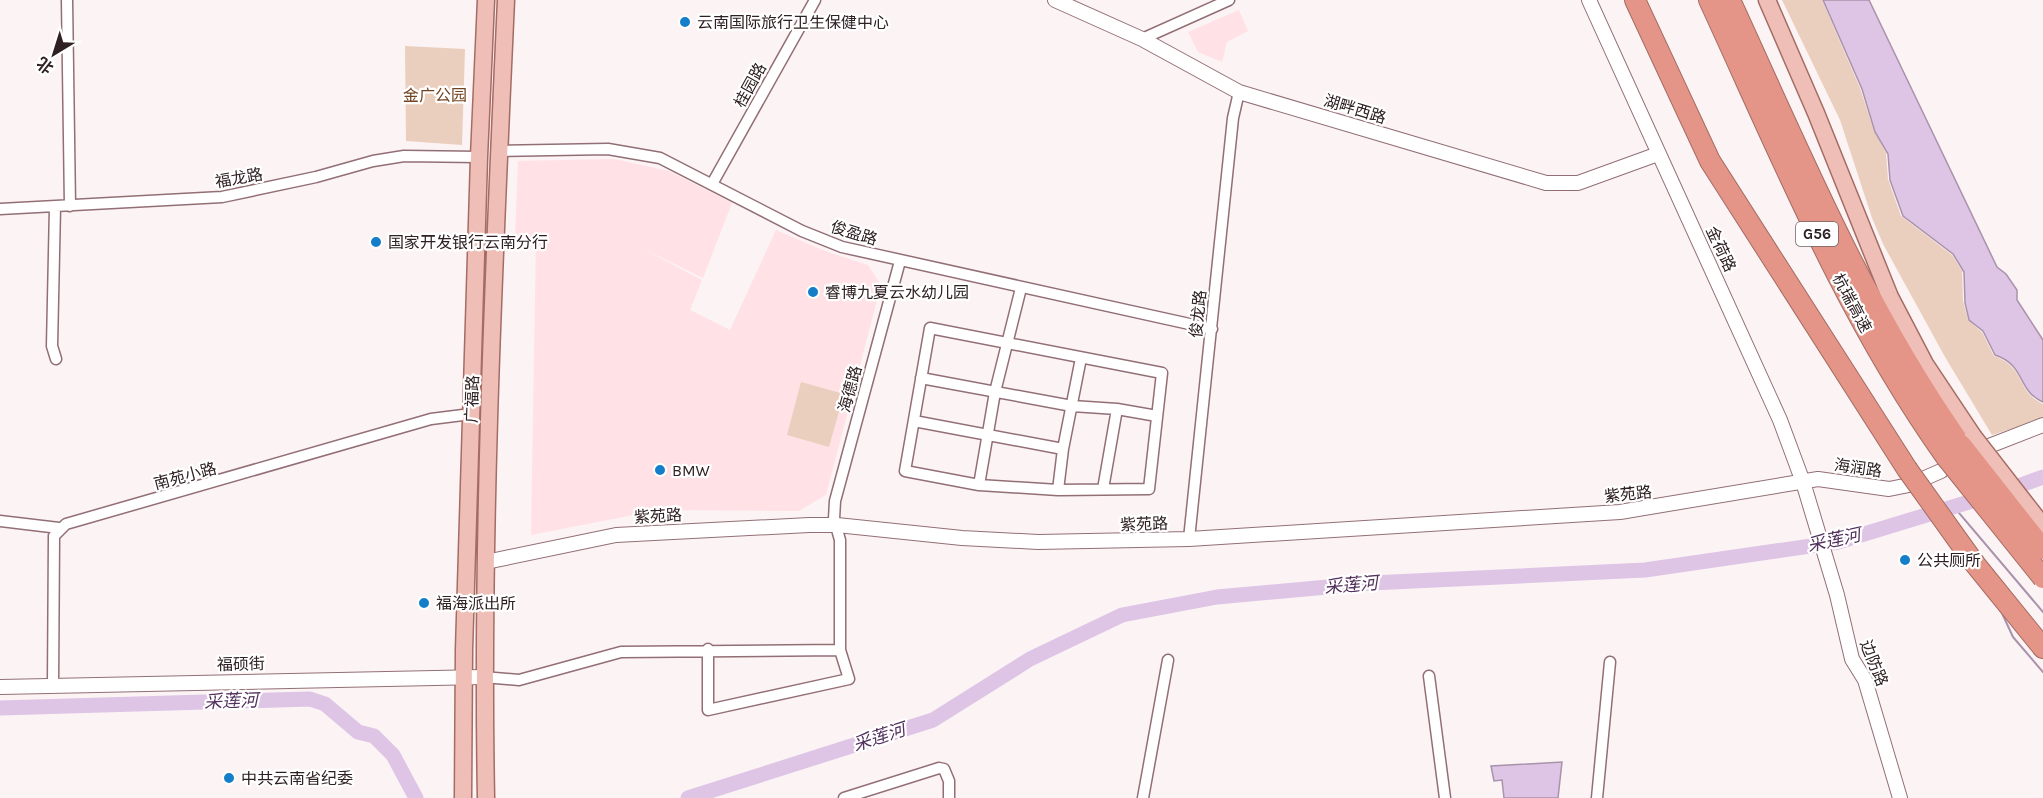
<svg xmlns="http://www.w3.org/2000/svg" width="2043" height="798" font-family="Karla,'Noto Sans SC',sans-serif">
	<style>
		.built { fill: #ffe1e6 }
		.green { fill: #eacfbe }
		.water { fill: #dec4e5; stroke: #a993ab; stroke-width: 1.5 }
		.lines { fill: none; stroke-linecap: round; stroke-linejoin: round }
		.stream { stroke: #a993ab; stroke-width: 2 }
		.river { stroke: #dec4e5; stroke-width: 15 }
		.minor-casing { stroke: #926f75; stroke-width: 13 }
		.tertiary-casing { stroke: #926f75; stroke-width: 16 }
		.primary-casing { stroke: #a46c64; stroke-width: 19 }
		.motorway-casing { stroke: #a46c64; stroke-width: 22 }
		.minor { stroke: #fff; stroke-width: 10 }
		.tertiary { stroke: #fff; stroke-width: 14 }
		.primary { stroke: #efbfb7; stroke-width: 16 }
		.motorway { stroke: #e49587; stroke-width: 20 }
		.primary-bridge-casing { stroke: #a46c64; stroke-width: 19; stroke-linecap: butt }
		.motorway-bridge-casing { stroke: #a46c64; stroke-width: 22; stroke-linecap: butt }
		.primary-bridge { stroke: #efbfb7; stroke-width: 16 }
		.motorway-bridge { stroke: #e49587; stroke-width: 20 }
		.poi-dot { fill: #147ec9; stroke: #fff; stroke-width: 2 }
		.labels { text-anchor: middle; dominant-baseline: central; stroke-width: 4.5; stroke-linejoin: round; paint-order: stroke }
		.shield { fill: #fff; stroke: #6d6365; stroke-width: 1.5 }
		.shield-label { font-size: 15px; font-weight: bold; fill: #2e2023 }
		.poi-label { font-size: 16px; fill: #2e2023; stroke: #fff; text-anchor: start }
		.street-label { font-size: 16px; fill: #2e2023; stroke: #fff }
		.park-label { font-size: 16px; fill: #734320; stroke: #fff }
		.water-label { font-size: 18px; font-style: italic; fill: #53325d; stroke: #fff }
	</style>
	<rect width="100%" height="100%" fill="#fcf3f5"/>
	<path class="built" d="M1239,10L1248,31L1227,42L1222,62L1198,52L1188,32Z
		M614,159L669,171L732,203L703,278L638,246L702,280L690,310L730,330L776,230L825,251L868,265L881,285L826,495L799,511L659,510L531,535L536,238L515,239L518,161Z"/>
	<path class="green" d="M1782,0H1822L1860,88L1874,131L1886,153L1888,179L1901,216L1952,255L1962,271L1963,301L1968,320L1982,332L1994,356C2026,367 2016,392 2043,404V419L1992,435L1945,357L1883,244L1872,218L1840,120Z
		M405,46L465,49L462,145L406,141Z
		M801,382L844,394L829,447L787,435Z"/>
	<path class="water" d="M1823,0H1869L1997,267L2006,274L2017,290V300L2043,340V402C2017,391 2026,365 1995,355L1983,331L1969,320L1965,303L1964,272L1953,254L1903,216L1890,180L1888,154L1875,132L1862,89Z
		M1562,762L1558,798H1504L1502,780L1494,781L1491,766Z"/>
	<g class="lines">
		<path class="stream" d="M1954,507L2043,612
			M2001,611L2013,637L2043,672"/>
		<path class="river" d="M0,708L310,699L325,704L358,732L374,736L393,755L416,798
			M688,798L933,720L1030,659L1122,615L1217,597L1371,583L1645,570L1838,542L2005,491L2043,477"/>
		<g class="minor-casing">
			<path id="minor" d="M67,0L70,206
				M1142,39L1229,0
				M499,151L608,149L660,158L802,231L842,247L1212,329
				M712,184L815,0
				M55,207L52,346L56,359
				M0,209L222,197L316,177L373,161L404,156L479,157
				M930,328L1162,373L1149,489L1058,490L979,485L905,471Z
				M921,378L1072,406L1117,409L1103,489
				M1117,409L1157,416
				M914,421L1063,449L1058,490
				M1063,449L1081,358
				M979,485L995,392L1021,288
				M0,521L59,528
				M1189,539L1233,118L1239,92
				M840,650V540L834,519L835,501L900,261
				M1429,676L1445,798
				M483,677L519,680L621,652L840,650L849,679L708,710V649
				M53,685L54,536L66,524L431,419L471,414
				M844,798L939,768L944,769L949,781V798
				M1143,798L1168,660
				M1597,798L1610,662"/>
		</g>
		<g class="tertiary-casing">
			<path id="tertiary" d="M1055,0L1142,39L1239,92L1546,183H1578L1658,154
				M1589,0L1780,420L1803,482L1837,595L1852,659L1865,680L1900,798
				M1989,446L2043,425
				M486,562L616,535L809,525H837L962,538L1038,542L1189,539L1620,512L1818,479L1889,489L1909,485L1941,471
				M0,687L483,677"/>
		</g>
		<g class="primary-casing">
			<path id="primary" d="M1767,0L1816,113L1890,297L1925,364L1973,436
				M463,798L464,650L479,157L486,0
				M486,798C481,532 494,266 506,0"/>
		</g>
		<g class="motorway-casing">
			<path id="motorway" d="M1635,0L1710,161L1907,469
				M1709,0C1781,156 1846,317 1946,457
				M1730,0C1800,152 1864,308 1961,445
				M1975,564L2043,648"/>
		</g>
		<use href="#minor" class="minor"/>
		<use href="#tertiary" class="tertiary"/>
		<use href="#primary" class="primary"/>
		<use href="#motorway" class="motorway"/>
		<g class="primary-bridge-casing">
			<path id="primary-bridge" d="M1973,436L2043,526"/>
		</g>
		<g class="motorway-bridge-casing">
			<path id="motorway-bridge" d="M1961,445L2043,549
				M1946,457L2043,578
				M1907,469L1975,564"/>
		</g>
		<use href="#primary-bridge" class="primary-bridge"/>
		<use href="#motorway-bridge" class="motorway-bridge"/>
	</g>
	<g class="poi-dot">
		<circle cx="685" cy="22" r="6"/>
		<circle cx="376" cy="242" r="6"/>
		<circle cx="813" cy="292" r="6"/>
		<circle cx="660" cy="470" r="6"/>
		<circle cx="1905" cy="560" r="6"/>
		<circle cx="424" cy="603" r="6"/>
		<circle cx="229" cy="778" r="6"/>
	</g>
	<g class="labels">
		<rect class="shield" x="1796" y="222" width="42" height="24" rx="4.5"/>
		<g class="shield-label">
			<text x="1817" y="234">G56</text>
		</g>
		<g class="poi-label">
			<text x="697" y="22">云南国际旅行卫生保健中心</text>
			<text x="388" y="242">国家开发银行云南分行</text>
			<text x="825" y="292">睿博九夏云水幼儿园</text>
			<text x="672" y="470">BMW</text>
			<text x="1917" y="560">公共厕所</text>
			<text x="436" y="603">福海派出所</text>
			<text x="241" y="778">中共云南省纪委</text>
		</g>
		<g class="street-label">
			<text transform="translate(750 85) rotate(-61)">桂园路</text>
			<text transform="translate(1355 109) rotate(17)">湖畔西路</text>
			<text transform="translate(239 178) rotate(-10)">福龙路</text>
			<text transform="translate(854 233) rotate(17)">俊盈路</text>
			<text transform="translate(1721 249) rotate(65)">金荷路</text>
			<text transform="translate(1852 303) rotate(62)">杭瑞高速</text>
			<text transform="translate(1198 314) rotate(-84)">俊龙路</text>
			<text transform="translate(850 389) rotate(-75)">海德路</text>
			<text transform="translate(472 399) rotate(-88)">广福路</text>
			<text transform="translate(1858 468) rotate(8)">海润路</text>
			<text transform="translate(185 476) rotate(-15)">南苑小路</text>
			<text transform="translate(1628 494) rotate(-6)">紫苑路</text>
			<text transform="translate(658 516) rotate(-3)">紫苑路</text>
			<text transform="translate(1144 524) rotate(-2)">紫苑路</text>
			<text transform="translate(1874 663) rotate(68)">边防路</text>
			<text transform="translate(241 664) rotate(-1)">福硕街</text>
		</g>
		<g class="park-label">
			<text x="435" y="95">金广公园</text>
		</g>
		<g class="water-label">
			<text transform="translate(1834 540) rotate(-12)">采莲河</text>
			<text transform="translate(1351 585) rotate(-5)">采莲河</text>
			<text transform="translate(231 701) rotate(-2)">采莲河</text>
			<text transform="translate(879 737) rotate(-18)">采莲河</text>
		</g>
	</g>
	<g transform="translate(54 54) rotate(218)" stroke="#ffffff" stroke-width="4.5" paint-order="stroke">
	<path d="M0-4.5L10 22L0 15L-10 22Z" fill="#2e2023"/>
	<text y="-9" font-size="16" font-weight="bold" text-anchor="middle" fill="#2e2023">北</text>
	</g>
</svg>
